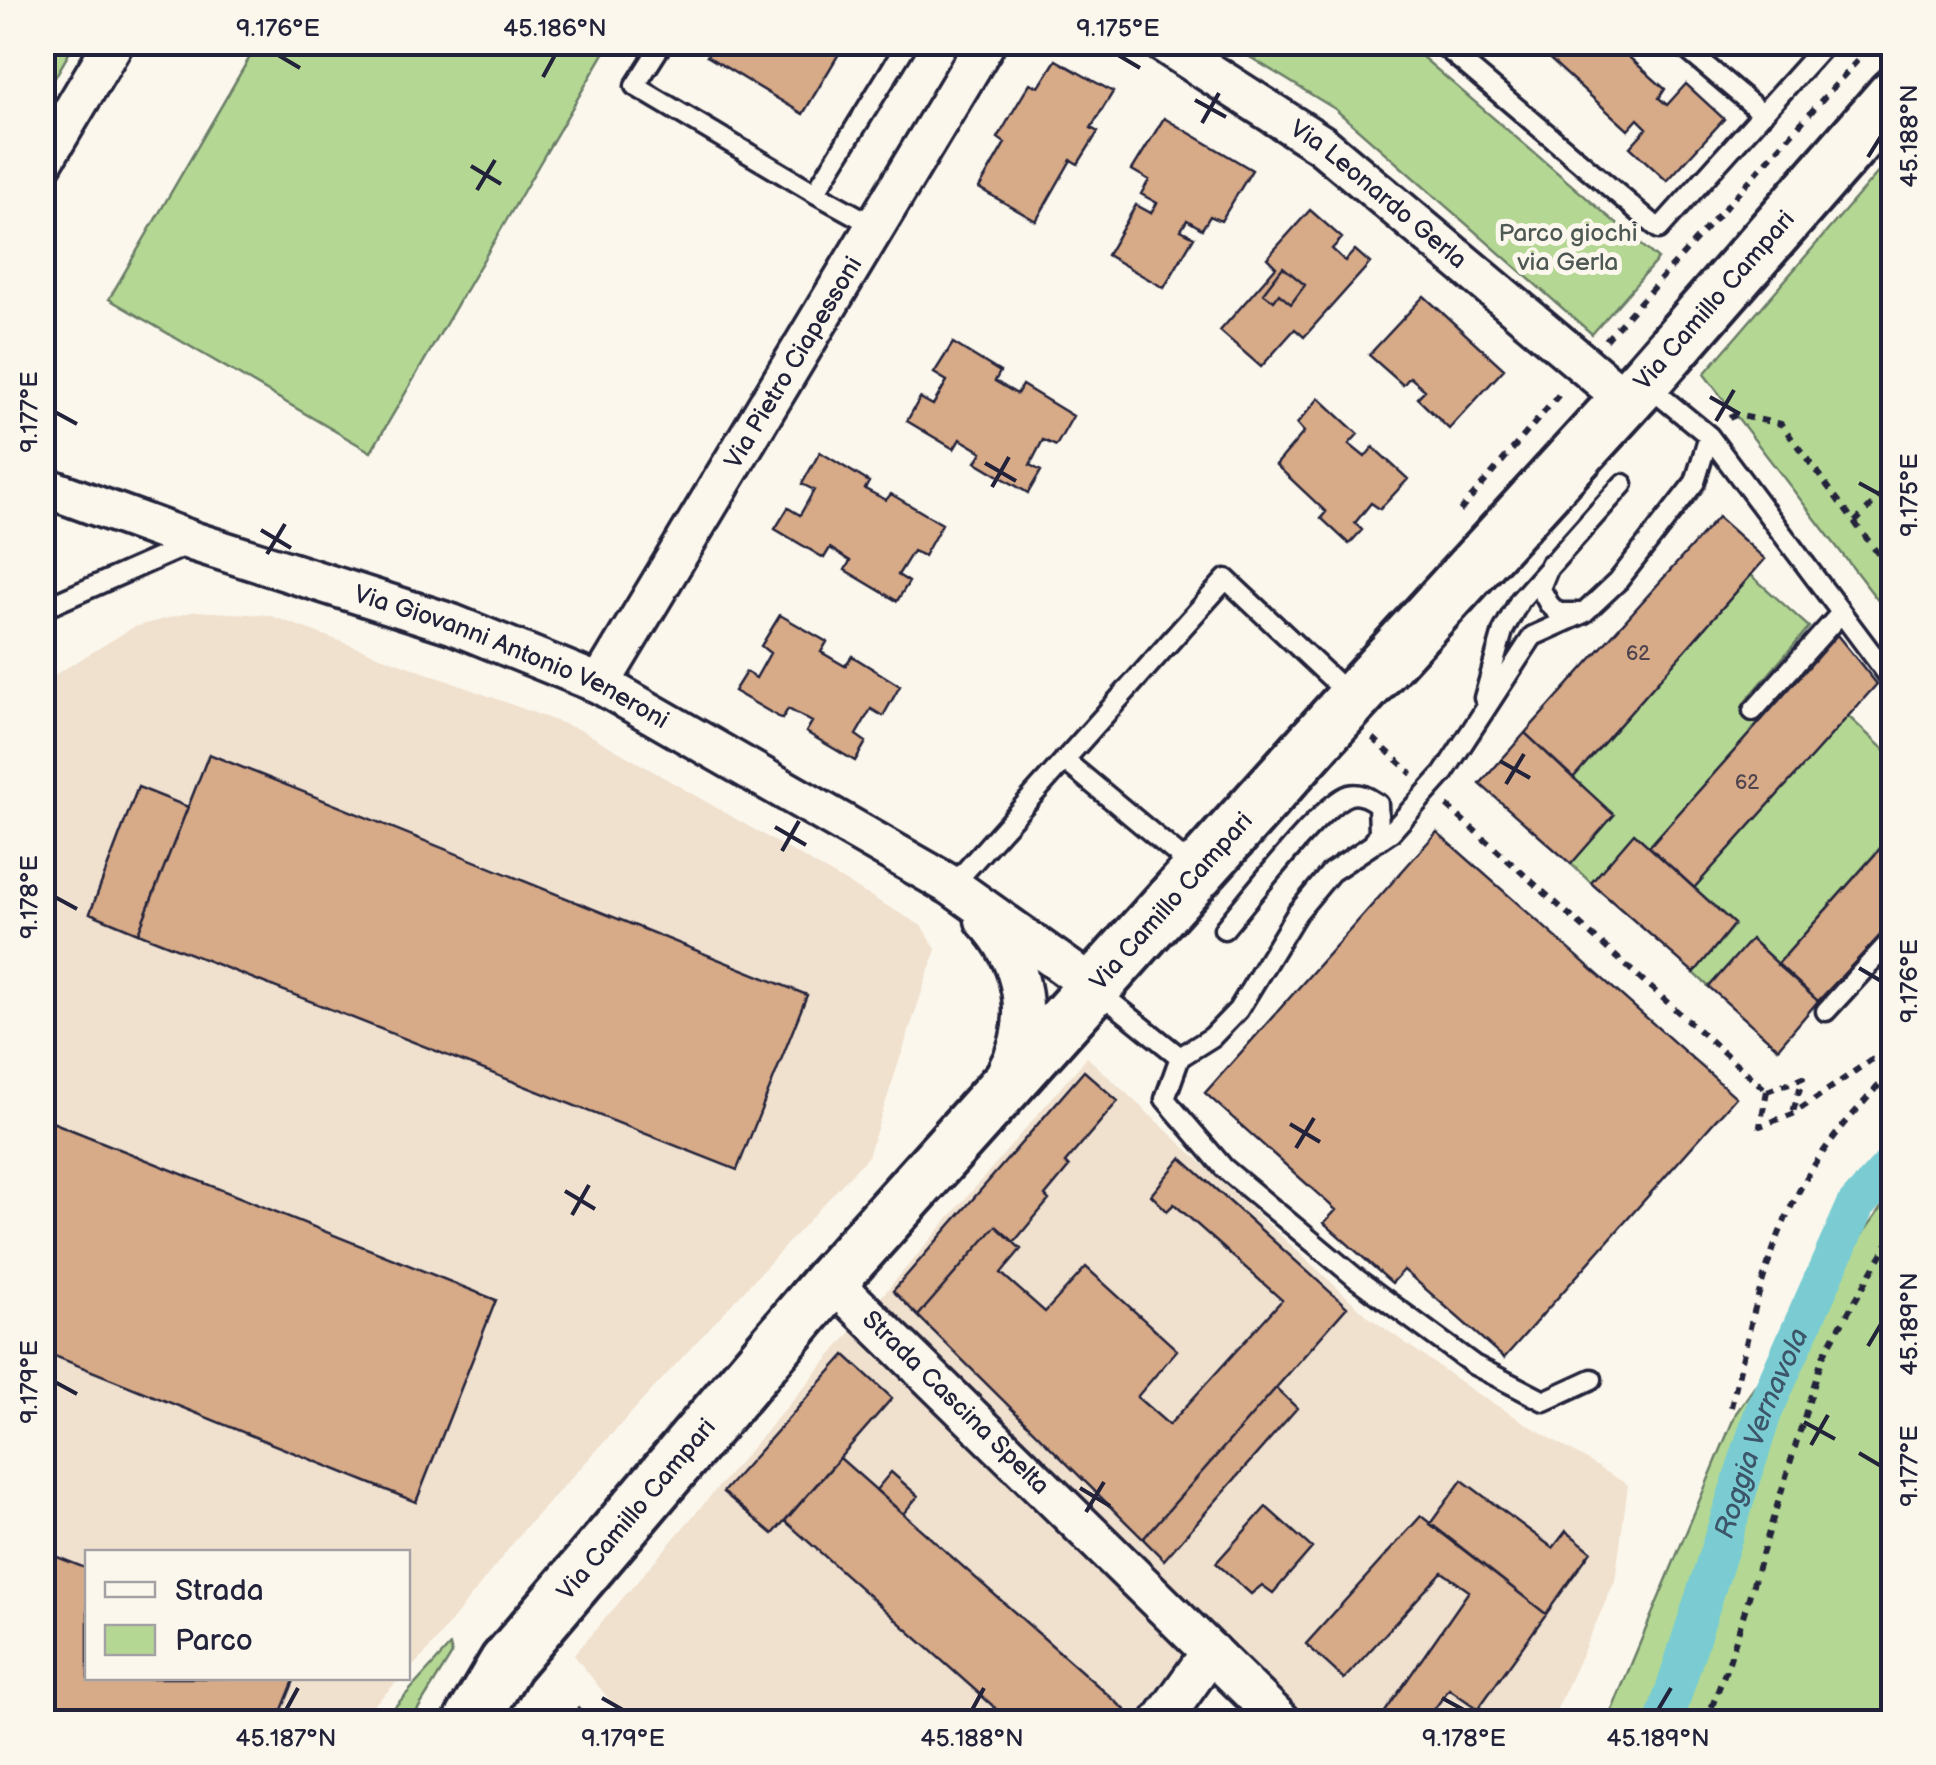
<svg xmlns="http://www.w3.org/2000/svg" width="1936" height="1765" font-family="'Balsamiq Sans',sans-serif">
	<style>
		.built { fill: #f0e0ce }
		.green { fill: #b4d893; stroke: #6b7d67; stroke-width: 2.5 }
		.lines { fill: none; stroke-linecap: round; stroke-linejoin: round }
		.canal { stroke: #7accd2; stroke-width: 38 }
		.building { fill: #d7aa88; stroke: #22223b; stroke-width: 2.5; fill-rule: evenodd }
		.lane-casing { stroke: #22223b; stroke-width: 25 }
		.street-casing { stroke: #22223b; stroke-width: 45 }
		.secondary-casing { stroke: #22223b; stroke-width: 60 }
		.path { stroke: #22223b; stroke-width: 6; stroke-dasharray: 8 8; stroke-linecap: butt }
		.lane { stroke: #fbf7ec; stroke-width: 18 }
		.street { stroke: #fbf7ec; stroke-width: 38 }
		.secondary { stroke: #fbf7ec; stroke-width: 52 }
		.ticks { fill: none; stroke: #22223b; stroke-width: 4 }
		.labels { text-anchor: middle; dominant-baseline: central; stroke-width: 10; stroke-linejoin: round; paint-order: stroke }
		.number-label { font-size: 20px; fill: #4f444e }
		.street-label { font-size: 25px; fill: #22223b; stroke: #fbf7ec }
		.park-label { font-size: 25px; fill: #4e5955; stroke: #fbf7ec }
		.water-label { font-size: 28px; font-style: italic; fill: #3c5568; stroke: #fbf7ec }
		.neatline { fill: none; stroke: #22223b; stroke-width: 4 }
		.ticks-label { font-size: 25px; text-anchor: middle; fill: #22223b }
	</style>
	<rect width="100%" height="100%" fill="#fbf7ec"/>
	<filter id="ink" filterUnits="userSpaceOnUse"><feTurbulence type="fractalNoise" baseFrequency=".01" numOctaves="2"/><feDisplacementMap in="SourceGraphic" scale="20" xChannelSelector="R" yChannelSelector="G"/><feConvolveMatrix kernelMatrix="1 2 1 2 8 2 1 2 1" color-interpolation-filters="sRGB"/></filter>
	<g filter="url(#ink)">
		<path class="built" d="M195,611L269,615L583,731L922,926L936,949L868,1156L526,1527L427,1652L408,1671V1552H88V1678H401L356,1722H43V682L134,627Z
			M1087,1057L1370,1318L1476,1393L1628,1485L1615,1581L1551,1722H1253L1181,1656L1132,1722H639L614,1706L574,1655Z"/>
		<path class="green" d="M43,42L75,43L43,98L42,43Z
			M258,43H610L371,452L109,299Z
			M1227,43H1406L1658,259L1592,334L1335,109Z
			M1893,155V620L1704,374Z
			M1751,575L1809,627L1745,702L1762,720L1649,847L1634,834L1591,883L1571,864L1613,815L1573,778Z
			M1848,716L1893,758V833L1777,965L1751,940L1709,987L1694,973L1734,925L1694,888Z
			M1893,1191V1722H1607L1736,1413Z
			M450,1646L452,1654L410,1722H381Z"/>
		<g class="lines">
			<path class="canal" id="s1" d="M1664,1722L1763,1413L1856,1205L1894,1163"/>
		</g>
		<path class="building" d="M715,42H846L803,114L707,56Z
			M1531,42H1612L1665,89L1659,98L1667,105L1686,84L1724,119L1667,181L1630,147L1647,128L1638,119L1628,130Z
			M1056,60L1113,92L1091,128L1098,132L1078,164L1071,160L1036,221L979,188L1005,143L998,138L1011,115L1030,83L1039,87Z
			M1164,118L1252,170L1221,221L1210,216L1202,229L1187,220L1181,230L1194,237L1164,288L1107,255L1136,205L1151,213L1157,203L1141,194L1149,180L1132,170Z
			M1310,210L1342,238L1332,249L1345,261L1355,250L1370,263L1304,337L1295,329L1261,367L1220,331L1276,267L1267,258ZM1283,267L1305,285L1291,304L1279,294L1274,301L1263,293Z
			M1283,267L1305,285L1291,304L1279,294L1274,301L1263,293Z
			M1424,296L1504,369L1449,429L1417,398L1425,390L1410,377L1403,385L1369,355Z
			M953,343L1000,372L995,381L1017,394L1022,385L1073,416L1056,446L1043,440L1030,465L1041,471L1028,493L976,462L982,452L960,439L954,449L907,421L920,398L933,405L947,381L934,373Z
			M1319,398L1358,434L1349,444L1365,457L1373,447L1408,479L1380,509L1371,503L1355,523L1362,530L1349,544L1321,518L1326,512L1276,465L1304,432L1297,424Z
			M820,452L869,482L865,489L886,500L891,494L942,524L924,556L913,551L898,575L909,582L897,601L845,570L850,561L830,548L824,558L775,529L788,508L800,515L814,490L802,484Z
			M1718,517L1765,559L1573,778L1525,733Z
			M780,615L827,642L821,652L845,666L852,656L900,686L883,716L871,709L856,735L866,742L855,761L806,732L812,722L788,709L782,719L734,691L746,672L756,678L770,653L761,646Z
			M1837,635L1877,684L1694,888L1649,847Z
			M1525,733L1614,815L1571,864L1480,784Z
			M209,754L807,995L737,1170L138,933Z
			M138,787L188,807L138,933L90,913Z
			M1437,832L1736,1097L1504,1358L1404,1270L1392,1283L1324,1223L1336,1210L1205,1093Z
			M1634,833L1734,924L1694,973L1591,883Z
			M1894,833V921L1818,1001L1777,965Z
			M1751,939L1818,1001L1778,1048L1709,987Z
			M1084,1071L1118,1101L1065,1163L1069,1167L1045,1196L1049,1200L1014,1242L996,1226L918,1316L893,1291Z
			M42,1118L496,1300L416,1502L42,1351Z
			M1181,1158L1347,1307L1143,1539L918,1316L996,1226L1021,1249L1001,1273L1045,1312L1086,1267L1177,1350L1137,1397L1169,1425L1282,1300L1174,1204L1167,1211L1151,1195Z
			M845,1355L892,1398L773,1534L723,1492Z
			M1276,1388L1297,1408L1164,1560L1143,1539Z
			M840,1458L1132,1716L1127,1722H1011L785,1521Z
			M891,1472L918,1496L903,1514L876,1490Z
			M1462,1480L1553,1548L1566,1531L1591,1551L1546,1614L1430,1524Z
			M1266,1507L1312,1548L1273,1593L1262,1585L1251,1594L1216,1563Z
			M1421,1516L1546,1614L1478,1709L1449,1689L1425,1722H1378L1469,1591L1442,1572L1344,1679L1306,1644Z
			M42,1551L88,1569V1678H295L277,1722L42,1720Z
			M578,1708L602,1722H569Z"/>
		<g class="lines">
			<g class="lane-casing">
				<path id="lane" d="M663,42L635,86L815,193
					M1439,42L1659,229L1827,42
					M1678,42L1763,114
					M875,226L815,193L908,42
					M1647,385L1709,436L1894,683
					M1550,564L1540,588L1549,604L1558,613H1584L1618,581L1695,482L1709,436
					M42,609L190,544
					M1584,613L1533,636L1443,774L1391,832L1331,872L1297,913L1238,1010L1212,1037L1180,1057L1165,1099L1224,1168L1357,1279L1474,1365L1544,1401L1592,1379
					M1484,698L1503,631L1520,600L1623,484
					M1753,711L1841,613
					M1064,760L1194,868
					M952,886L1226,579L1349,695
					M1224,929C1246,903 1322,803 1349,795C1361,792 1368,798 1378,804L1379,832L1373,844
					M1099,992L1180,1057
					M1826,1011L1894,937"/>
			</g>
			<g class="street-casing">
				<g id="street">
					<path id="s2" d="M1162,42L1322,145L1626,400"/>
					<path d="M42,163L114,42"/>
					<path id="s3" d="M42,486L195,542L452,624L600,684L952,886L1094,987"/>
					<path id="s4" d="M600,684L986,42"/>
					<path d="M985,920C1024,961 1036,1021 1007,1071"/>
					<path id="s5" d="M831,1280L1282,1722"/>
					<path d="M1161,1722L1211,1652"/>
				</g>
			</g>
			<g class="secondary-casing">
				<g id="secondary">
					<path id="s6" d="M471,1722L506,1663L831,1280L1343,710L1643,382L1894,95"/>
				</g>
			</g>
			<path class="path" d="M1606,340L1874,42
				M1729,418L1736,415L1781,424L1894,575
				M1460,511L1562,391
				M1855,522L1894,483
				M1373,738L1412,774
				M1447,806L1767,1091
				M1767,1091L1760,1126L1793,1114L1871,1060L1894,1053
				M1767,1091L1803,1078L1793,1112
				M1731,1407C1758,1294 1774,1201 1856,1111C1868,1098 1879,1083 1894,1072
				M1706,1722L1729,1662L1823,1356L1894,1233"/>
			<use href="#lane" class="lane"/>
			<use href="#street" class="street"/>
			<use href="#secondary" class="secondary"/>
		</g>
	</g>
	<path class="ticks" d="M278,55L300,68M1118,55L1140,68M543,77L555,55M1195,100L1226,117M1202,123L1219,93M1868,157L1881,136M471,166L501,184M477,190L495,160M1710,397L1740,414M55,412L77,424M1716,421L1734,390M985,463L1016,481M1859,483L1881,495M992,487L1009,457M261,530L291,548M267,554L285,524M1500,761L1530,778M1506,784L1524,754M775,827L806,845M782,851L799,821M55,897L77,909M1859,968L1881,981M1290,1124L1320,1142M1296,1148L1314,1118M565,1191L595,1209M572,1215L589,1185M1868,1346L1881,1324M55,1382L77,1394M1804,1422L1835,1439M1811,1445L1828,1415M1859,1453L1881,1466M1080,1488L1110,1506M1086,1512L1104,1482M602,1698L623,1710M1442,1698L1464,1710M286,1710L298,1688M972,1710L984,1688M1658,1710L1671,1688"/>
	<g class="labels">
		<g class="number-label">
			<text x="1638" y="654">62</text>
			<text x="1747" y="783">62</text>
		</g>
		<g class="street-label">
			<text stroke="none"><textPath href="#s2" startOffset="265">Via Leonardo Gerla</textPath></text>
			<text stroke="none"><textPath href="#s6" startOffset="1890">Via Camillo Campari</textPath></text>
			<text stroke="none"><textPath href="#s4" startOffset="375">Via Pietro Ciapessoni</textPath></text>
			<text stroke="none"><textPath href="#s3" startOffset="500">Via Giovanni Antonio Veneroni</textPath></text>
			<text stroke="none"><textPath href="#s6" startOffset="1080">Via Camillo Campari</textPath></text>
			<text stroke="none"><textPath href="#s5" startOffset="175">Strada Cascina Spelta</textPath></text>
			<text stroke="none"><textPath href="#s6" startOffset="270">Via Camillo Campari</textPath></text>
		</g>
		<g class="park-label">
			<text x="1568" y="233">Parco giochi<tspan x="1568" dy="29">via Gerla</tspan></text>
		</g>
		<g class="water-label">
			<text stroke="none"><textPath href="#s1" startOffset="305">Roggia Vernavola</textPath></text>
		</g>
	</g>
	<rect width="1936" height="1765" fill="none" stroke="#fbf7ec" stroke-width="110"/>
	<rect x="85" y="1550" width="325" height="130" fill="#fbf7ec" stroke="#a4a2a5" stroke-width="2.5"/>
	<rect x="105" y="1582" width="50" height="15" fill="#fbf7ec" stroke="#a4a2a5" stroke-width="2.5"/>
	<text x="175" y="1600" font-size="30" fill="#22223b">Strada</text>
	<rect x="105" y="1625" width="50" height="30" fill="#b4d893" stroke="#a4a2a5" stroke-width="2.5"/>
	<text x="175" y="1650" font-size="30" fill="#22223b">Parco</text>
	<rect x="55" y="55" width="1826" height="1655" class="neatline"/>
	<g class="ticks-label">
		<text x="278" y="36">9.176°E</text>
		<text x="555" y="36">45.186°N</text>
		<text x="1118" y="36">9.175°E</text>
		<text transform="translate(1908 136) rotate(-90)" y="9">45.188°N</text>
		<text transform="translate(28 412) rotate(-90)" y="9">9.177°E</text>
		<text transform="translate(1908 495) rotate(-90)" y="9">9.175°E</text>
		<text transform="translate(28 897) rotate(-90)" y="9">9.178°E</text>
		<text transform="translate(1908 981) rotate(-90)" y="9">9.176°E</text>
		<text transform="translate(1908 1324) rotate(-90)" y="9">45.189°N</text>
		<text transform="translate(28 1382) rotate(-90)" y="9">9.179°E</text>
		<text transform="translate(1908 1466) rotate(-90)" y="9">9.177°E</text>
		<text x="286" y="1746">45.187°N</text>
		<text x="623" y="1746">9.179°E</text>
		<text x="972" y="1746">45.188°N</text>
		<text x="1464" y="1746">9.178°E</text>
		<text x="1658" y="1746">45.189°N</text>
	</g>
</svg>
